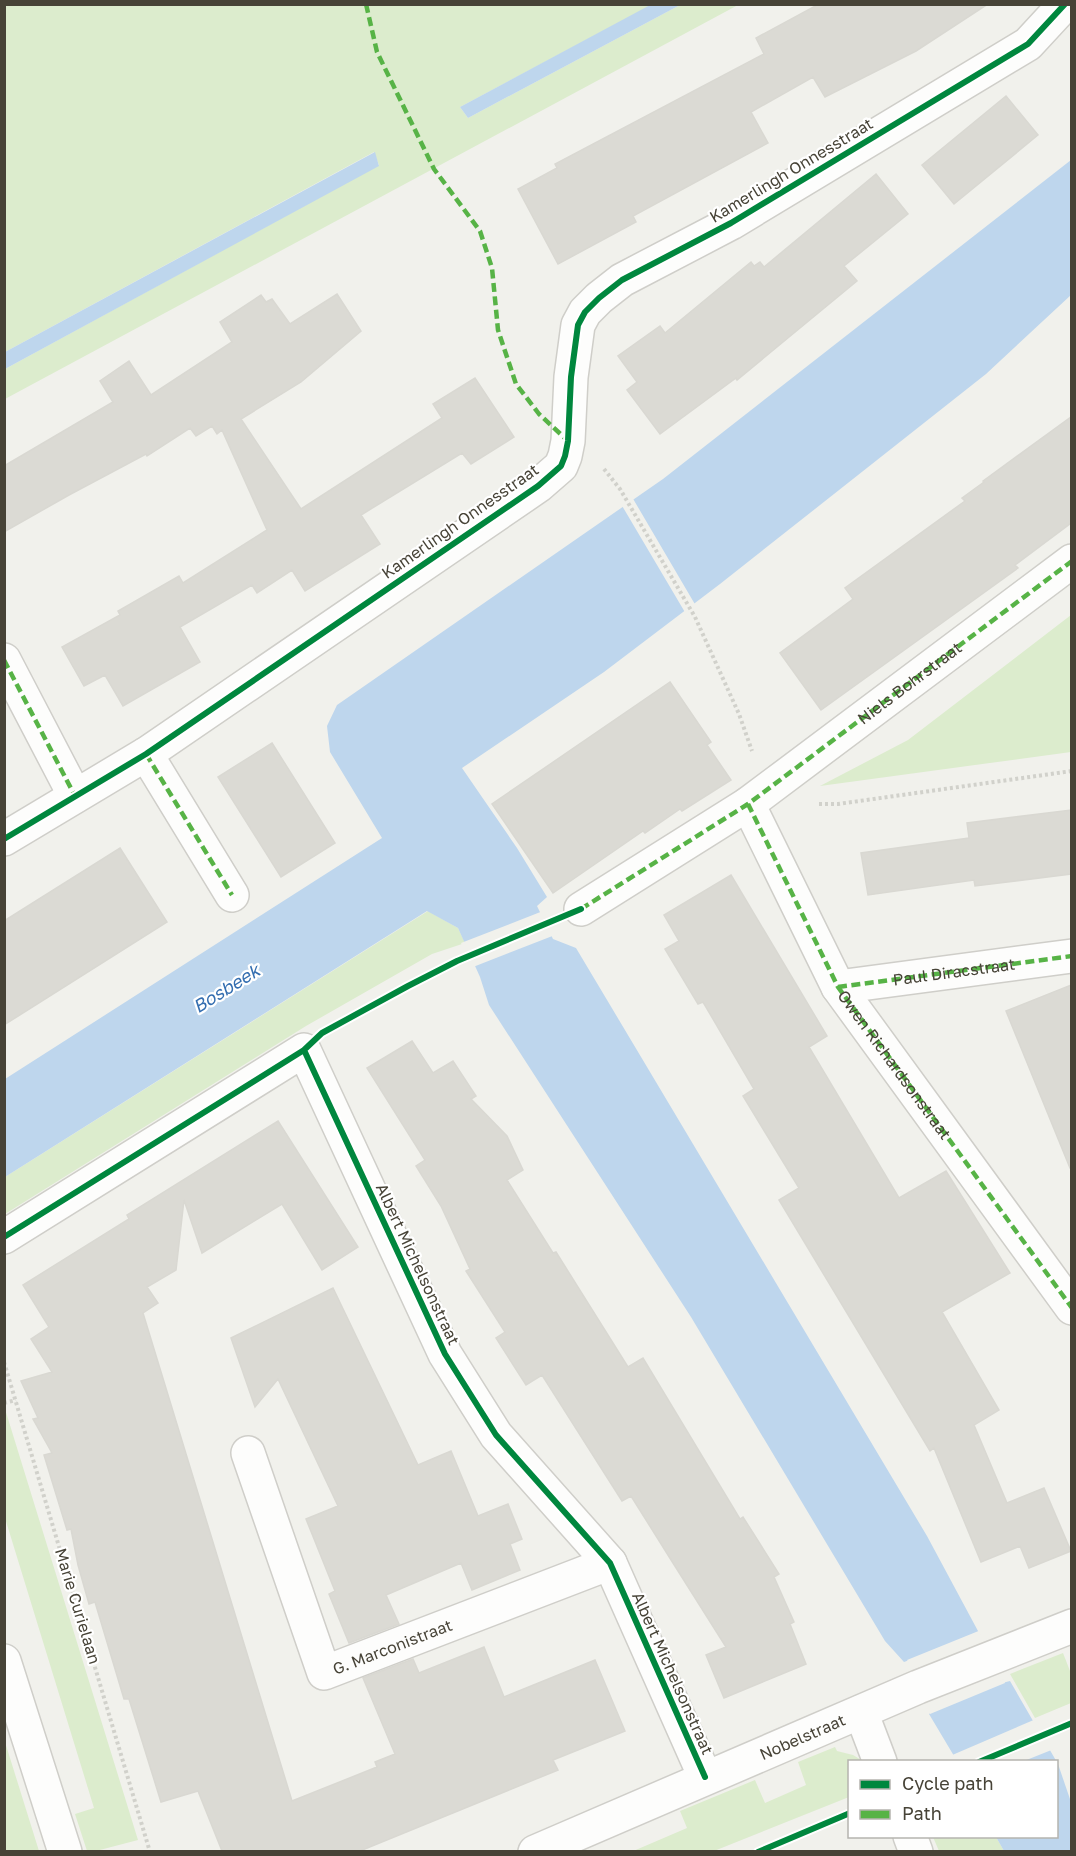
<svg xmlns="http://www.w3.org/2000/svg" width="1076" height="1856" font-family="'Golos Text',sans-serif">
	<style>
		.green { fill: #dceccd }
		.water { fill: #bed6ed }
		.pier { fill: #f1f1ec }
		.building { fill: #dbdad4; stroke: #d9d8d2; stroke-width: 1.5 }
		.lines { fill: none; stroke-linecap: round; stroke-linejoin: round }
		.minor-casing { stroke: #cfcec9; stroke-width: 36 }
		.path { stroke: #d1d1cb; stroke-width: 4; stroke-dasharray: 3 3; stroke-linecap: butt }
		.minor { stroke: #fdfdfc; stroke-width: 33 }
		.quiet { stroke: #57b346; stroke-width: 4.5; stroke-dasharray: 9 4.5; stroke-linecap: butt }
		.cycleway-casing { stroke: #fff; stroke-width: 10 }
		.cycleway { stroke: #00873e; stroke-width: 6 }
		.labels { text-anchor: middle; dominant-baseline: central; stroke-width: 4.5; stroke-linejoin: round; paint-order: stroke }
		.street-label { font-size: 16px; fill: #474337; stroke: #fff }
		.water-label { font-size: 18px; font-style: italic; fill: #346eb0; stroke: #fff }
	</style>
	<rect width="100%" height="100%" fill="#f1f1ec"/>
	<path class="green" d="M4,5H652L460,107L468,118L680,5H738L5,399V369L379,165L374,152L5,352Z
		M1071,615V752L820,786L908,740Z
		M428,911L458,928L465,943L432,954L306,1026L5,1214V1177Z
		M5,1409L138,1840L96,1851H87L75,1814L94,1808L5,1518Z
		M1063,1653L1070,1671H1071V1703L1035,1718L1010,1674Z
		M4,1742H5L39,1851H5Z
		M835,1747L837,1751L853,1755L863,1761L850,1762L849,1797L714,1851L631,1852L687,1828L680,1811L755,1780L765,1803L806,1785L798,1762Z
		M933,1837H996L1004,1851H939Z"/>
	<path class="water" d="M652,4L680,5L468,118L460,107Z
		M375,152L379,166L5,369V352Z
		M1071,160V295L986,374L720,584L604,672L462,768L517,848L547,897L537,906L553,939L576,948L927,1536L978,1631L998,1684L1010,1681L1058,1764L1071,1802V1851H1004L996,1837L1056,1836V1762L957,1761L929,1714L936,1709L915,1658L904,1662L885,1641L691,1317L489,1005L480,977L458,928L427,911L5,1177V1079L382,838L330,752L327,726L337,705L663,479Z"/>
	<path class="pier" d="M632,497L696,606L686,614L621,504Z
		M543,911L555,935L473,967L461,943Z
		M981,1630L980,1634L999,1681L1004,1679L1005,1683L930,1714L929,1711L933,1709L913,1662L909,1663L907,1660Z
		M1036,1719L1054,1749L1024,1761L953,1762L950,1756Z"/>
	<path class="building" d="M819,4H988L916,51L825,97L813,77L751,112L768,143L633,216L636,222L558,264L518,189L557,168L555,164L764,54L756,38Z
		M1006,96L1038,135L954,204L922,165Z
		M876,174L908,214L844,266L857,281L737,380L736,378L660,434L627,390L637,382L618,356L660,326L665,333L751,262L754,266L760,262L764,267Z
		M337,294L361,331L301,382L241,419L301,509L442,418L433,404L475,378L514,437L471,464L462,453L361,515L380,544L305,591L292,570L257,593L252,585L180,627L200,662L123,706L105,675L84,686L62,647L120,615L118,611L179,576L183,583L267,530L222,430L217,434L212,426L196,436L190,428L147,456L146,454L69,495L4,532V466L113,402L100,381L129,361L151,395L232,342L220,322L261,295L266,302L272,299L290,324Z
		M1071,417V523L1015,565L1018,568L821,710L780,653L853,599L845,588L965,501L962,498L984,482L983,481Z
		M670,682L711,742L707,745L731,780L682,811L680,809L645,833L643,831L553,893L492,804Z
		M272,743L335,843L281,877L218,777Z
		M1071,810V874L975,886L974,880L868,895L861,853L969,838L967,823Z
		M120,848L167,922L4,1025V921Z
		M731,875L827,1036L809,1047L899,1198L946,1171L1010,1273L942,1312L999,1410L974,1425L1007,1503L1044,1488L1071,1551L1029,1568L1020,1546L981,1562L934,1448L930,1451L779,1200L799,1188L743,1096L754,1089L703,1002L698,1004L665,949L679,941L664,915Z
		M1071,985V1168H1070L1006,1011Z
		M412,1041L433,1073L453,1061L476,1096L471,1099L507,1136L523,1170L507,1180L553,1253L556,1252L628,1367L643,1358L740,1519L743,1517L779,1574L774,1577L794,1622L790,1624L806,1664L724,1698L706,1655L726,1647L673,1563L631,1496L622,1501L542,1375L526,1385L496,1338L505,1332L466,1271L470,1269L441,1206L416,1166L425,1160L367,1068Z
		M278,1121L358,1247L322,1270L282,1204L202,1253L184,1200L176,1270L147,1287L158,1303L143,1313L292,1801L377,1767L375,1762L395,1754L363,1678L413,1659L419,1673L484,1647L504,1697L595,1660L625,1731L553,1760L558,1770L360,1851H222L198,1791L161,1802L129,1699H124L95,1602L89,1604L78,1565L71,1529L67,1530L44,1455L52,1453L33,1419L38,1418L21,1381L52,1372L31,1339L49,1327L23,1285L129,1219L127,1215Z
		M333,1288L418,1465L451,1451L478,1516L508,1504L522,1539L510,1544L520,1570L472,1590L461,1563L386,1595L399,1624L349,1643L329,1594L335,1591L306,1519L338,1506L278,1379L255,1407L231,1338Z"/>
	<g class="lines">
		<g class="minor-casing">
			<g id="minor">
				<path d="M4,660L75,796"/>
				<path d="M146,754L232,895"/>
				<path d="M748,804L838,987L1072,1308"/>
				<path d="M4,839L146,754L538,486L561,466L565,456L568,441L571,377L578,325L585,312L599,298L622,280L731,223L1028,44L1065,4"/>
				<path id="s1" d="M581,909L748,804L1072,561"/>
				<path d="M838,987L1072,956"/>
				<path d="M4,1237L304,1050L445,1354L496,1435L610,1563L705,1777"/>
				<path id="s2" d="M248,1453L324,1673L610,1563"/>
				<path d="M4,1661L65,1852"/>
				<path d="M861,1712L880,1762"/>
				<path d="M910,1836L916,1852"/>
				<path id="s3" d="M535,1852L918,1687L1072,1626"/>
			</g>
		</g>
		<path class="path" d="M604,469L620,489L695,617L739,714L752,751
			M819,804H838L1072,771
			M4,1362L150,1852
			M4,1403L16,1400"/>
		<use href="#minor" class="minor"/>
		<g class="quiet">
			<path d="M366,4L377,52L434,169L480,231L492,268L498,330L516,384L539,414L568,441"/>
			<path d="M4,660L75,796"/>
			<path d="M146,754L232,895"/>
			<path id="s4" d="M748,804L838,987L1072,1308"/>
			<path d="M581,909L748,804L1072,561"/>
			<path id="s5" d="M838,987L1072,956"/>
		</g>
		<g class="cycleway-casing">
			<path id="cycleway" d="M4,839L146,754L538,486L561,466L565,456L568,441L571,377L578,325L585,312L599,298L622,280L731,223L1028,44L1065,4
				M304,1050L322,1033L408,986L457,961L581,909
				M4,1237L304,1050L445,1354L496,1435L610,1563L705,1777
				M979,1762L1072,1723
				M758,1852L850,1813"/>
		</g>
		<use href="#cycleway" class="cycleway"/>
	</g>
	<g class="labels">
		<g class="street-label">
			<text transform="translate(791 170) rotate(-31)">Kamerlingh Onnesstraat</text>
			<text transform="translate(460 521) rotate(-35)">Kamerlingh Onnesstraat</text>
			<text stroke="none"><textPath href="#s1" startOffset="399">Niels Bohrstraat</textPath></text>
			<text stroke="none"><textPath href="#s5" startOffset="117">Paul Diracstraat</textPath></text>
			<text stroke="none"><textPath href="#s4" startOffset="300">Owen Richardsonstraat</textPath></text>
			<text transform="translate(418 1264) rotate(65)">Albert Michelsonstraat</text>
			<text transform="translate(78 1606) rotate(73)">Marie Curielaan</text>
			<text stroke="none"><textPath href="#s2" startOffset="306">G. Marconistraat</textPath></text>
			<text transform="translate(673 1673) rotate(66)">Albert Michelsonstraat</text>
			<text stroke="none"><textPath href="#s3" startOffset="291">Nobelstraat</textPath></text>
		</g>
		<g class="water-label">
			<text transform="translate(226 988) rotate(-32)">Bosbeek</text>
		</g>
	</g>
	<rect width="1076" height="1856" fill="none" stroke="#474337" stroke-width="12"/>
	<rect x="848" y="1760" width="210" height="78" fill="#ffffff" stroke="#b5b4af" stroke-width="1.5"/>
	<rect x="860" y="1780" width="30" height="9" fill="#00873e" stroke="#b5b4af" stroke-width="1.5"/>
	<text x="902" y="1790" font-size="18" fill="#474337">Cycle path</text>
	<rect x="860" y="1810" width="30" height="9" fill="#57b346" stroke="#b5b4af" stroke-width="1.5"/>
	<text x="902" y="1820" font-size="18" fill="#474337">Path</text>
</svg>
